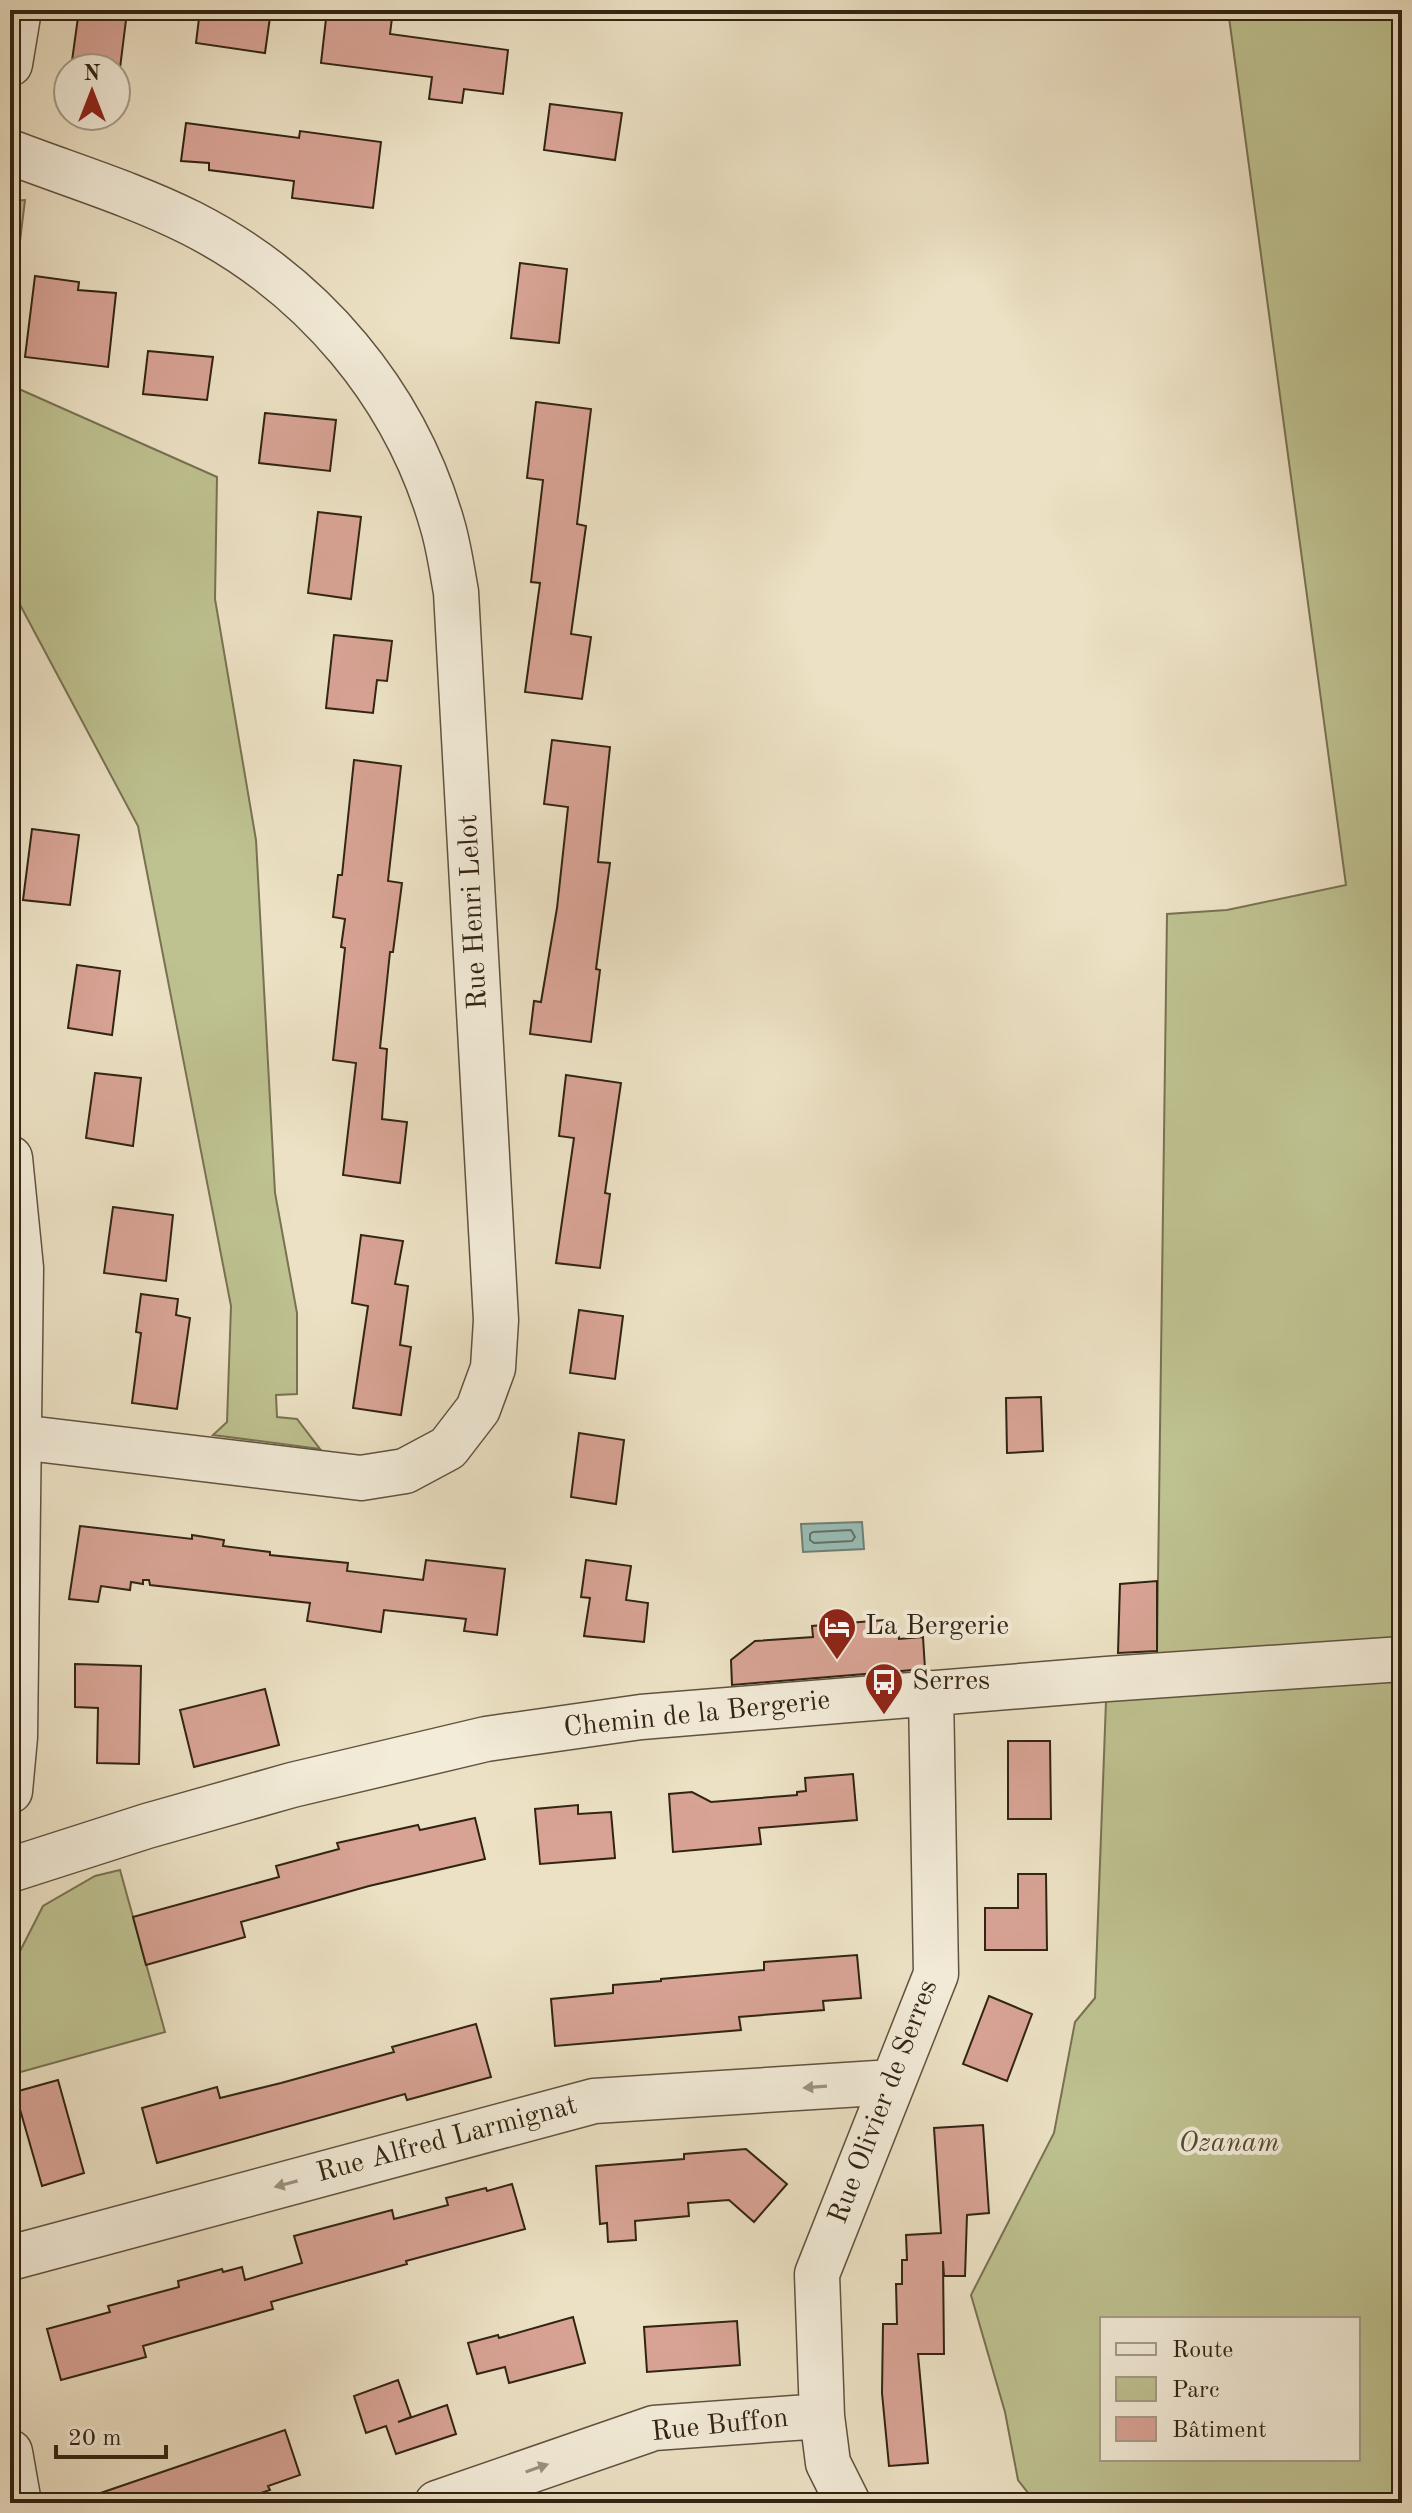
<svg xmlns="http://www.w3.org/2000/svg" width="1412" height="2513" font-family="'Old Standard TT',serif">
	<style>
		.green { fill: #bec190; stroke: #787252; stroke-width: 2; fill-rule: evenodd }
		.water { fill: #99bdb6; stroke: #708075; stroke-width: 2 }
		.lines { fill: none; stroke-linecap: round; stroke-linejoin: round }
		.shore { stroke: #667064; stroke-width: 2 }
		.building { fill: #d8a395; stroke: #322413; stroke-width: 2 }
		.minor-casing { stroke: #60533f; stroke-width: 47 }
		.minor { stroke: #f3ecd9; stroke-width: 44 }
		.oneway { fill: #9c9280 }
		.labels { text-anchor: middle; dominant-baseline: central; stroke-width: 8; stroke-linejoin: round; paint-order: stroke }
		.street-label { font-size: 28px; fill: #322413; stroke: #f3ecd9 }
		.poi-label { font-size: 28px; fill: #322413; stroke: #f3ecd9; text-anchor: start }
		.park-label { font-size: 28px; font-style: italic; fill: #554b32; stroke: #f3ecd9 }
	</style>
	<rect width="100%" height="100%" fill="#ece1c4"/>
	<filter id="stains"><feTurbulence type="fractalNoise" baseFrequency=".0025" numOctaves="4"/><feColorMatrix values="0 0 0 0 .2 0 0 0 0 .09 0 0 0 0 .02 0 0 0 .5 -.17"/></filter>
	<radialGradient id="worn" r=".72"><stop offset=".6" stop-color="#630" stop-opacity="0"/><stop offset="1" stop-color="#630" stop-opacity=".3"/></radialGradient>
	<path class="green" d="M1228,10H1402V2503H1036L1018,2480L1005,2412L971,2295L1054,2133L1075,2022L1095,1998L1106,1701L1157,1654L1167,914L1227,910L1346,885ZM1102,2319H1358V2459H1102Z
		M25,200L10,323V201Z
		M10,385L217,477L215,599L256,840L275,1193L297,1313V1394L276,1395L277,1417L297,1419L320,1449L213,1435L227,1422L231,1306L138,826L10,586Z
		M120,1870L165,2032L10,2075V2005L16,1959L43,1906L95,1876Z"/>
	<path class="water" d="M862,1522L864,1549L803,1552L801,1524Z"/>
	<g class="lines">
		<path class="shore" d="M851,1530L855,1537L852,1541L814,1543L810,1540V1534L813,1532Z"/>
	</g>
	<path class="building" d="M79,10L127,12L120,68H71Z
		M200,10H271L265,53L196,43Z
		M327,10H393L390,34L508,50L503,94L464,89L462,103L429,99L432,77L321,63Z
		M550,104L622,113L615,160L544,150Z
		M186,123L299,138L300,131L381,142L373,208L292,198L294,181L209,170V163L181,161Z
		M520,263L567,269L559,343L511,338Z
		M35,276L79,282L78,290L116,293L108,367L25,357Z
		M148,351L213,357L207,400L143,394Z
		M536,402L591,409L577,524L586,526L571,634L591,637L582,699L525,692L540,583L531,582L543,480L527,478Z
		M265,413L336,420L330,471L259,463Z
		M318,512L361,517L351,599L308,593Z
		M334,635L392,641L387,681L377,680L373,713L326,708Z
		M552,740L610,747L598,862L610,863L596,969L600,970L591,1042L530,1034L534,1001L541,1002L557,908L568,807L544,804Z
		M354,760L401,766L388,881L402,883L393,952H390L380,1048L387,1049L382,1119L407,1122L400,1183L343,1175L356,1063L333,1060L345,948L341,947L345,919L333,917L338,875H342Z
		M32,829L79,835L70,905L23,900Z
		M77,965L120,971L112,1035L68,1028Z
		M95,1073L141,1078L133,1146L86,1138Z
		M566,1075L621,1083L605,1193L610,1194L600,1268L556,1263L574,1138L559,1136Z
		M113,1207L173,1215L166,1281L104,1273Z
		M361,1235L403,1241L395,1284L408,1286L400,1345L411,1347L401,1415L353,1408L368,1306L352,1303Z
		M141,1294L178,1299L176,1315L190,1318L177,1409L132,1403L141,1333L136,1332Z
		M579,1310L623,1316L615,1379L570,1373Z
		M1041,1397L1043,1451L1007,1453L1006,1398Z
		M579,1433L624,1440L616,1504L571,1497Z
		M80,1526L192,1539V1535L224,1540L223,1546L270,1552V1555L348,1563L347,1571L423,1580L426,1560L505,1569L497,1635L464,1631L466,1619L384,1610L381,1632L307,1621L310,1603L150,1585L149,1580H143V1584L131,1582L130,1590L101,1586L98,1602L69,1599Z
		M586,1560L631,1566L626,1600L648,1603L644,1642L584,1636L590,1598L581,1597Z
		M1157,1581V1651L1118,1653L1120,1584Z
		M884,1620V1628L898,1627L899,1639L923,1637L925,1669L732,1685L731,1660L755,1641L813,1637L812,1626Z
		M75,1664L141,1666L139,1764L97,1763L98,1708L75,1707Z
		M265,1689L279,1745L194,1767L180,1710Z
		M1008,1741H1050L1051,1819H1008Z
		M853,1774L857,1820L759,1828L761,1844L673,1852L669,1794L692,1792L711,1802L797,1795V1792L806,1791L805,1778Z
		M578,1805V1814L611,1812L615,1858L540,1864L535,1809Z
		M475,1818L485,1859L369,1886L241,1922L245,1937L146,1965L133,1917L279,1877L276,1866L339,1849L337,1843L418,1825L420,1830Z
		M1018,1874H1046L1047,1950H985V1908H1018Z
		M857,1955L861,1998L823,2001L824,2010L739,2017L741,2030L555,2046L551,1999L613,1993V1985L661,1981V1979L764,1970V1962Z
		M989,1996L1032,2014L1007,2081L963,2064Z
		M476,2024L491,2077L407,2100L405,2094L157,2163L142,2108L217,2087L220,2098L281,2083L394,2052L392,2047Z
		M58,2080L84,2173L42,2186L15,2092Z
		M983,2125L989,2213L967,2215L965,2276H944L943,2261L944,2354H918L928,2463L889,2466L882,2393L883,2324H897L896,2284H902V2260H907L906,2235L941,2233L934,2128Z
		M746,2149L787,2184L754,2222L729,2200L688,2203L689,2216L635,2221L636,2240L608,2242L607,2223L600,2224L596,2166L684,2159V2154Z
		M512,2184L525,2229L406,2261L407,2264L271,2302L273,2309L143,2346L146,2357L61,2380L47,2329L110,2312L108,2306L179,2287L178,2281L222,2269L223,2272L242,2267L245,2280L302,2263L294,2236L392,2210L394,2219L448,2205L446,2198L486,2188L487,2191Z
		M573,2317L585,2363L509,2383L505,2367L477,2374L468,2343L498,2335L499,2338Z
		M737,2321L740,2365L647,2372L644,2327Z
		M398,2380L411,2417L398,2422L447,2405L456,2434L396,2454L386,2426L366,2433L354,2396Z
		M285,2430L300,2475L268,2486L270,2490L230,2503H87L86,2498Z"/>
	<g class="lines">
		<g class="minor-casing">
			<path id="minor" d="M10,64L19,10
				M10,152C70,175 133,194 191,223C313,285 406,395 443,527C449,548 452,570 456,592L496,1320L493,1368L478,1409L448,1448L405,1471L361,1478L19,1437
				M10,1158L21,1268L15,1737L10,1791
				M10,1870L147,1826L292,1785L486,1739L641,1717L1107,1679L1402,1659
				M10,2258L594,2101L893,2082
				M10,2452L19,2503
				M437,2503L654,2428L822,2416
				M848,2503L828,2463L822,2416L817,2274L936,1974L931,1693"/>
		</g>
		<use href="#minor" class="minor"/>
	</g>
	<defs><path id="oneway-solid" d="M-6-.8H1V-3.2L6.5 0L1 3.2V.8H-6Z" transform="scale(2)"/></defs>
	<g class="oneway">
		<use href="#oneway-solid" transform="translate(815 2087) rotate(176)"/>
		<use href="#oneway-solid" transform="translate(286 2184) rotate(165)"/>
		<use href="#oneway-solid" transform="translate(537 2468) rotate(-19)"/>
	</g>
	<defs>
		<g id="hotel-pin" transform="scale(2)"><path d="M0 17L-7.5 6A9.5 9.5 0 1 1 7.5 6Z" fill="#8f2418" stroke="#f3ecd9"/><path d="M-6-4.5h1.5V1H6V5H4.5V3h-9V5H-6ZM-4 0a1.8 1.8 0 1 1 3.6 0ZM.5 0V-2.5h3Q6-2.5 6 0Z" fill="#fff"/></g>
		<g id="bus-pin" transform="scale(2)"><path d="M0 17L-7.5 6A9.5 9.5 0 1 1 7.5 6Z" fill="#8f2418" stroke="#f3ecd9"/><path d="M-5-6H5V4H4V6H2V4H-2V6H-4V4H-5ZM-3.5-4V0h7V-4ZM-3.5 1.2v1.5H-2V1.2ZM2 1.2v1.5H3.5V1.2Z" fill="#fff"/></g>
	</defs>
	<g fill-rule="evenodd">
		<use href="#hotel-pin" x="837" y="1627"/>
		<use href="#bus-pin" x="884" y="1682"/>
	</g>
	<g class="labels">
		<g class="street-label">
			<text transform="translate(474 912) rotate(-93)">Rue Henri Lelot</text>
			<text transform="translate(697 1715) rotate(-6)">Chemin de la Bergerie</text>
			<text transform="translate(884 2102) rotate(-69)">Rue Olivier de Serres</text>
			<text transform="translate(447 2140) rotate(-15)">Rue Alfred Larmignat</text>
			<text transform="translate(720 2426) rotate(-6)">Rue Buffon</text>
		</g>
		<g class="poi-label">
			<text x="865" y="1627">La Bergerie</text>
			<text x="912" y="1682">Serres</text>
		</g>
		<g class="park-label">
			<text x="1229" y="2144">Ozanam</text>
		</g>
	</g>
	<rect width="1412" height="2513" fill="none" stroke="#ece1c4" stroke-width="40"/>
	<rect x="12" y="12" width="1388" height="2489" fill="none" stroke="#322413" stroke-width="4"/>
	<rect x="20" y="20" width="1372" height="2473" fill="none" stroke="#322413" stroke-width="2"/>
	<rect x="1100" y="2317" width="260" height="144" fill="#f3ecd9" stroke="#a69c8a" stroke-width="2"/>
	<rect x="1116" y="2343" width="40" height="12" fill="#f3ecd9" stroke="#a69c8a" stroke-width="2"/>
	<text x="1172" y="2357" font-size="24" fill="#322413">Route</text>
	<rect x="1116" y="2377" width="40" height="24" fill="#bec190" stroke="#a69c8a" stroke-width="2"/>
	<text x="1172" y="2397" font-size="24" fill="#322413">Parc</text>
	<rect x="1116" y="2417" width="40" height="24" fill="#d8a395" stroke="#a69c8a" stroke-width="2"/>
	<text x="1172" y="2437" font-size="24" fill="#322413">Bâtiment</text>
	<g transform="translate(92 92)"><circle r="38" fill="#f3ecd9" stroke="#a69c8a" stroke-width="2"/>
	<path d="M0-6L14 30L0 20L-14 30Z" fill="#8f2418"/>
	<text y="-12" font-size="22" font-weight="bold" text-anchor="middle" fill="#322413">N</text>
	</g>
	<path d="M56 2445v12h110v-12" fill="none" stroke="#322413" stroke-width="4"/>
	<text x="68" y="2445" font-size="24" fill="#322413" stroke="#f3ecd9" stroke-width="6" paint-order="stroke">20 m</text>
	<rect width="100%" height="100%" filter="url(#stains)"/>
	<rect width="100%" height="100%" fill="url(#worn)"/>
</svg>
